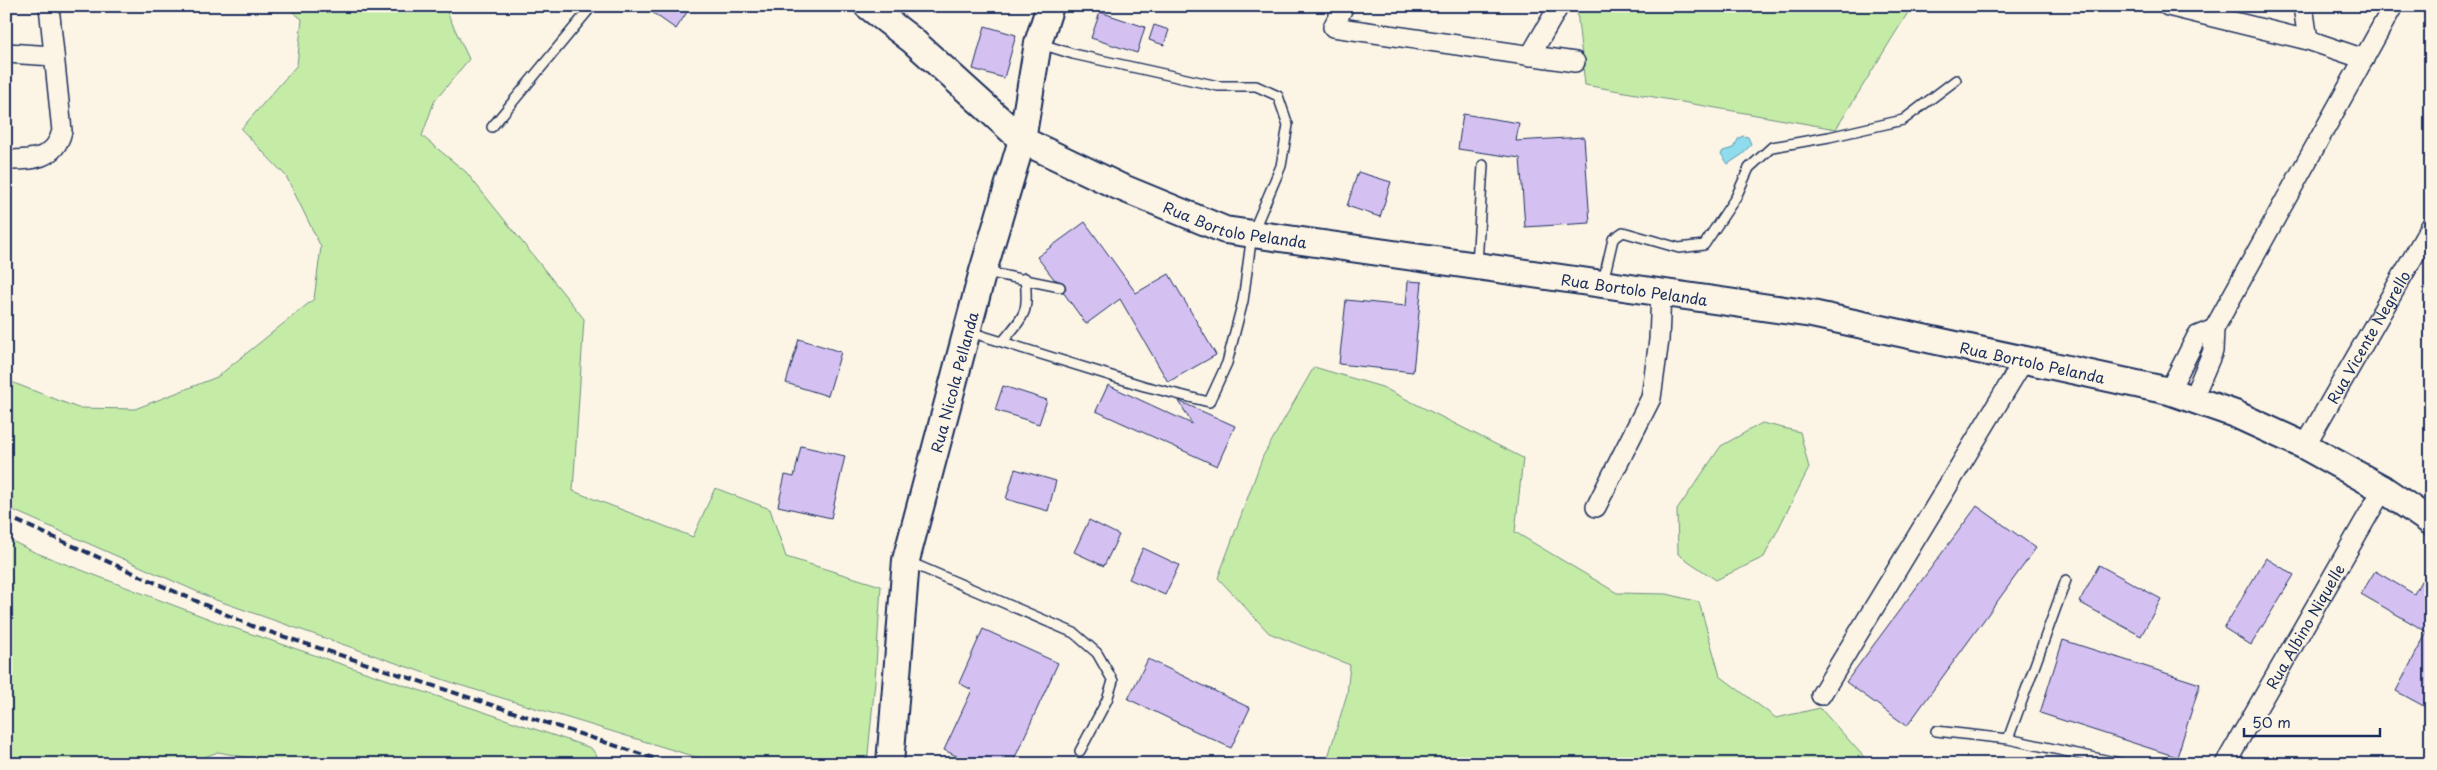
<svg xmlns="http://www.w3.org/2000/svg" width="2437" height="770" font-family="'Playpen Sans',sans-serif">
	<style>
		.green { fill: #c5eca7; stroke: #708e82 }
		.water { fill: #8edcec; stroke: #6097b3 }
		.building { fill: #d4c1f2; stroke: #1b2f5e }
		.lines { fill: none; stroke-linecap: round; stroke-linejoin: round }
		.lane-casing { stroke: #1b2f5e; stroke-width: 12 }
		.street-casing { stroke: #1b2f5e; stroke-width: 22 }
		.secondary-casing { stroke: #1b2f5e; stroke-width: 30 }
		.path { stroke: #1b2f5e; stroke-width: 3; stroke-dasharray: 4 4; stroke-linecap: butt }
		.lane { stroke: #fcf5e5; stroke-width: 9 }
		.street { stroke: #fcf5e5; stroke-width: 19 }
		.secondary { stroke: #fcf5e5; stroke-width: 26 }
		.rail { stroke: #1b2f5e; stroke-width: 4; stroke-dasharray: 8 4; stroke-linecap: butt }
		.labels { text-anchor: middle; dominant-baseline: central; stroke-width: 4; stroke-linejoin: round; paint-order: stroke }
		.street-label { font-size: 15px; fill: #1b2f5e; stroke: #fcf5e5 }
	</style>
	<rect width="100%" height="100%" fill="#fcf5e5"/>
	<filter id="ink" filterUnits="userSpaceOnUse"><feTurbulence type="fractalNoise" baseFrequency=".02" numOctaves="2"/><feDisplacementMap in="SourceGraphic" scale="10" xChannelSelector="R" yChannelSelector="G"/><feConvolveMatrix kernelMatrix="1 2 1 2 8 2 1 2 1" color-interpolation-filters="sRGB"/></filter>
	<g filter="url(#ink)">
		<path class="green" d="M285,6H444L469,59L434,102L422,136L466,172L584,319L573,491L693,537L715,488L770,509L786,557L881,586L875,681L867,764H719L456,684L216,600L6,507V380L78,408L135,409L217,377L314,299L321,247L286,176L241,129L297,65L302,19Z
			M1605,6H1912L1836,129L1585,85L1577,11Z
			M1314,367L1382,387L1523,458L1515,532L1617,593L1667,594L1699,602L1720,676L1776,718L1820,708L1864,757L1861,764H1326L1347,694L1350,665L1269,633L1218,578L1263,456Z
			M1762,423L1800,432L1809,468L1764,557L1716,580L1678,554L1677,510L1721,446Z
			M6,538L34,552L228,626L591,748L603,764H281L218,752L186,764H6Z"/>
		<path class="water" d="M1743,136L1748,137L1751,144L1743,154L1728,164L1721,154L1723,151L1733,148L1739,138Z"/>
		<path class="building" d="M643,6H691L676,29Z
			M1100,12L1145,27L1137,53L1091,38Z
			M1154,25L1169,30L1164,45L1149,40Z
			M985,26L1016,35L1004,78L973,69Z
			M1463,114L1519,123L1516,141L1584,137L1590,223L1525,227L1520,158L1458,149Z
			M1358,172L1391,182L1380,217L1347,206Z
			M1085,222L1136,293L1169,274L1216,355L1168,382L1120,299L1086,324L1063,292L1066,288L1064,283L1054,279L1037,257Z
			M1408,281L1422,282L1413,372L1339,364L1346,300L1406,306Z
			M799,339L841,352L828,396L786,383Z
			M1108,385L1192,424L1179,401L1235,426L1217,466L1096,411Z
			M1003,386L1047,400L1039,424L995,410Z
			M801,446L845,456L831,518L778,506L785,475L794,477Z
			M1015,469L1056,481L1048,511L1006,499Z
			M1977,506L2036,548L1907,726L1846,682Z
			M1089,520L1119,535L1104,566L1074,552Z
			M1143,548L1179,565L1165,595L1129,579Z
			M2266,558L2294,575L2251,645L2224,628Z
			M2099,565L2161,599L2141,636L2079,602Z
			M2375,571L2414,594L2421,581L2431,586V710L2396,691L2427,632L2361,594Z
			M983,629L1058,663L1012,764H973L944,750L972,690L959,683Z
			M2063,640L2200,684L2177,757L2040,713Z
			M1148,659L1250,708L1231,748L1128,699Z"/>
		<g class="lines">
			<g class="lane-casing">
				<path id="lane" d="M492,127L592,6
					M1477,264L1483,165
					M986,272L1060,287
					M1603,282L1613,239L1623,232L1679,248L1704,245L1736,197L1749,168L1772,147L1829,137L1903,120L1956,80
					M970,332L1144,386L1209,402L1227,363L1243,301L1252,234L1281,166L1288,125L1278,96L1256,86H1218L1073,54L1041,44
					M1003,341C1025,315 1029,313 1025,278
					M909,562L1074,633L1097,653L1113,681L1107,700L1080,751
					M1936,731L2008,739L2124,764
					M2008,739L2066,580"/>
			</g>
			<g class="street-casing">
				<g id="street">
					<path d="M1344,6L1333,27L1575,62"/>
					<path d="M2168,6L2308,40L2364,59"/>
					<path d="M2303,6L2308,40"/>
					<path d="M6,53L54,56"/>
					<path d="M1530,56L1559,6"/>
					<path d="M6,160C32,160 55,160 62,131L49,6"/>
					<path d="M2169,391L2197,336L2214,329"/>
					<path d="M2193,398L2213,351L2214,329L2393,6"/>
					<path id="s1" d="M2305,446L2431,226"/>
					<path d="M1596,507L1651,398L1659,340L1661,293"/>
					<path d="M1821,695L2024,360"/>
					<path id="s2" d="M2225,764L2383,489"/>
				</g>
			</g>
			<g class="secondary-casing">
				<g id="secondary">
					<path id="s3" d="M868,6L912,40L1022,140L1118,186L1225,230L1812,314L2169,391L2235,414L2305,446L2383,489L2431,522"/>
					<path id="s4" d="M890,764L906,560L983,271L1022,140L1038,43L1050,6"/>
				</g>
			</g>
			<path class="path" d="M265,764H267"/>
			<use href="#lane" class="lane"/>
			<use href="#street" class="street"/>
			<use href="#secondary" class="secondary"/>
			<path class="rail" d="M6,516L252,626L671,764"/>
		</g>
	</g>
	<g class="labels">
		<g class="street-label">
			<text stroke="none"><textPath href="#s3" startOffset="435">Rua Bortolo Pelanda</textPath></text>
			<text stroke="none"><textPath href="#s3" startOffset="840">Rua Bortolo Pelanda</textPath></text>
			<text stroke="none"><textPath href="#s1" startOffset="126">Rua Vicente Negrello</textPath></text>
			<text stroke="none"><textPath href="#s3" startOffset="1245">Rua Bortolo Pelanda</textPath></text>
			<text stroke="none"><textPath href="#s4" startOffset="389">Rua Nicola Pellanda</textPath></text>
			<text stroke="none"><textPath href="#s2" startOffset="159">Rua Albino Niquelle</textPath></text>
		</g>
	</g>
	<rect width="2437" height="770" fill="none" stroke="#fcf5e5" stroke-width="25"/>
	<rect x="12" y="12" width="2412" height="745" fill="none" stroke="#1b2f5e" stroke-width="2" filter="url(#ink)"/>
	<path d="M2244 728v8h136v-8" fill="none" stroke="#1b2f5e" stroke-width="2.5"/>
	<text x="2252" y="728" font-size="15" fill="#1b2f5e" stroke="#fcf5e5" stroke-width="4" paint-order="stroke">50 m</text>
</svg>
